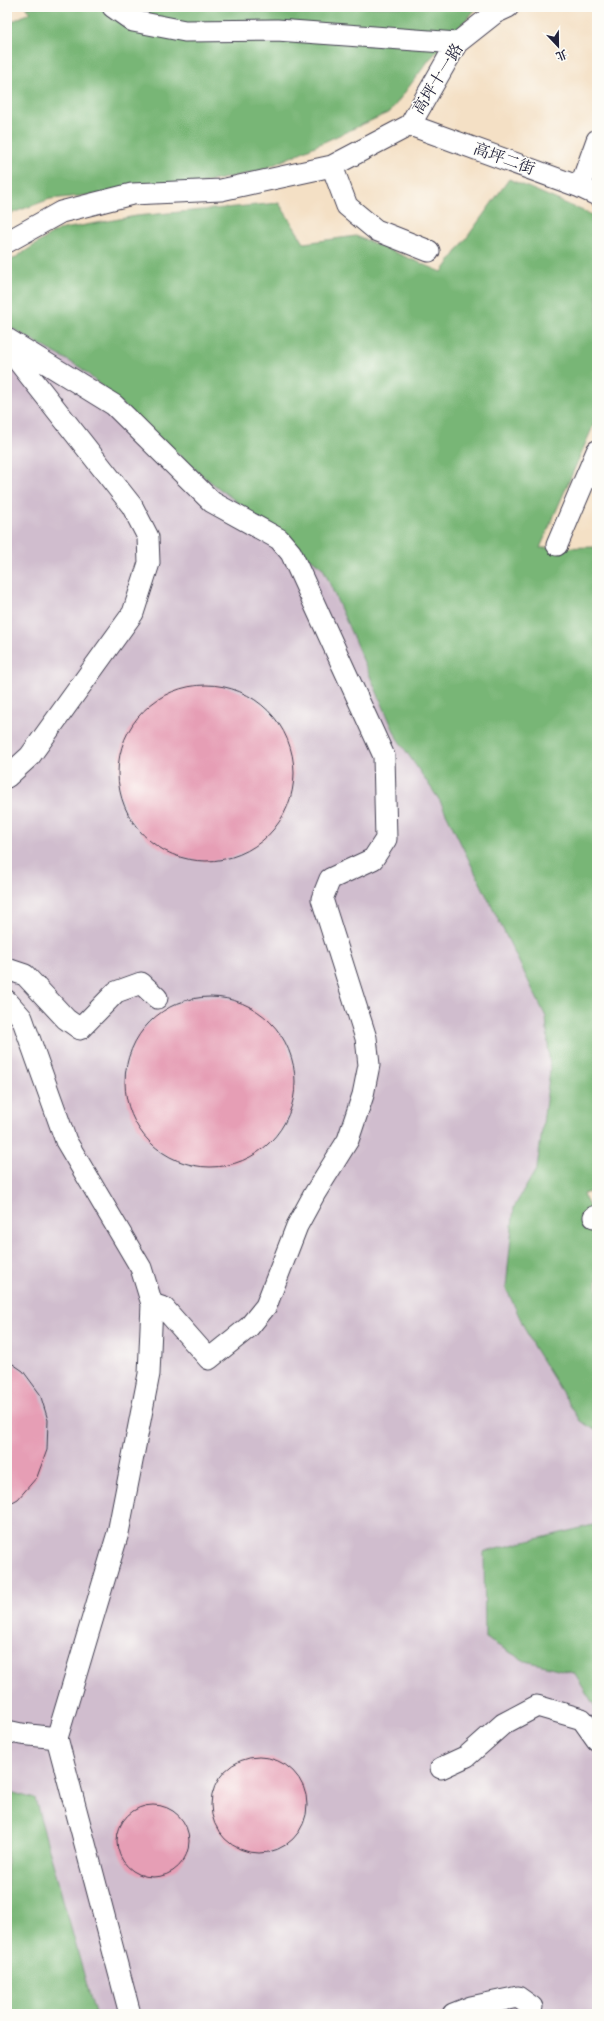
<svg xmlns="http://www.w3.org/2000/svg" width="604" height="2021" font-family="Alegreya,'Noto Serif TC',serif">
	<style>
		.industrial { fill: #d0bdce }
		.forest { fill: #78b676; stroke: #4d6c58 }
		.building { fill: #e69eb5 }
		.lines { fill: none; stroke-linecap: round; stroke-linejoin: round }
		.minor-casing { stroke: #423e50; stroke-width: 23 }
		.minor { stroke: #fff; stroke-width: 21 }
		.labels { text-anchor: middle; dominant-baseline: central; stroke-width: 3; stroke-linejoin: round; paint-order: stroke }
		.street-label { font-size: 16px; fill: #22223b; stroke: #fdfcf7 }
	</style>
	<rect width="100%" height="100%" fill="#fdfcf7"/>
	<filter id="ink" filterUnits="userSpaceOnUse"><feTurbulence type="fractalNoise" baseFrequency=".025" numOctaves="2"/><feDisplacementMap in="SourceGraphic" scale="8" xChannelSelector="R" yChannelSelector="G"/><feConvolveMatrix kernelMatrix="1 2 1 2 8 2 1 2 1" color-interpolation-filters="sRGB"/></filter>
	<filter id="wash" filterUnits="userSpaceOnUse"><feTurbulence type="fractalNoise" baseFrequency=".012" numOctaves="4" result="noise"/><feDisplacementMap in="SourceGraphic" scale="16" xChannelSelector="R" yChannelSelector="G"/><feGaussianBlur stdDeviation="0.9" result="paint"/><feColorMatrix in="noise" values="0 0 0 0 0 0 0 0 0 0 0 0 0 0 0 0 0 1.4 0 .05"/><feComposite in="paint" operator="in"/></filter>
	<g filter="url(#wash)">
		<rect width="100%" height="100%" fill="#f4e0c5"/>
		<path class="industrial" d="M7,258L39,316L361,514L577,1036L566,1180L597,1281V2014H28L7,1940Z"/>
		<path class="forest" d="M25,7H478L429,60L390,112L260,171L192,185L50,199L7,215V24L31,12Z
			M509,179L597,217V417L540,548L597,547V1190L583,1194L597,1222V1431L580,1421L532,1344L506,1288L514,1207L537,1168L550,1070L546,1017L440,801L397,738L323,568L203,476L81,368L10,327L7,322V263L58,230L136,216L279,203L304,243L356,236L442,272Z
			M597,1524V1710L574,1673L525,1661L485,1638L484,1552Z
			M7,1791L35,1799L95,2014H7Z"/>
		<g id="blocks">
			<path class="building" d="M118 773a88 88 0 1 1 176 0a88 88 0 1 1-176 0Z
				M125 1082a85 85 0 1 1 170 0a85 85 0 1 1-170 0Z
				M7,1360L23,1371L40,1394L48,1420L47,1450L37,1477L18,1499L7,1505Z
				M211 1805a48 48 0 1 1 96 0a48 48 0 1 1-96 0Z
				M117 1841a36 36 0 1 1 72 0a36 36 0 1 1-72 0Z"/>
		</g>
	</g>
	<g filter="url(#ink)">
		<use href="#blocks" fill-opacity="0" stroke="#423e50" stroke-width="1"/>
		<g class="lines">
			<g class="minor-casing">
				<path id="minor" d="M113,7L133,21L185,31L277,30L457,43
					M410,125L580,187L597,195
					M410,125L457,43L495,13L508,7
					M332,166L347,206L376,230L429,251
					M580,187L597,140
					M7,242L61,212L132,194L221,190L332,166L410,125
					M7,339L114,405L212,502L279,539L291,553L384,756L386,839L373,859L330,879L322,899L366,1038L369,1065L363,1095L348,1140L315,1193L297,1226L266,1306L249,1327L209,1359L164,1308L152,1304
					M7,347L132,506L148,537L149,563L133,613L30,756L7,777
					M557,545L597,451
					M7,969L25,975L66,1019L80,1029L116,992L141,983L157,998
					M7,1001L22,1018L66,1141L141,1268L152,1304L149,1374L118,1533L57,1738L130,2014
					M594,1217L597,1216
					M7,1731L21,1734L57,1738
					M441,1768L467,1756L503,1724L537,1706L582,1719L597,1740
					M453,2014L471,2007L518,1997L532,2007"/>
			</g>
			<use href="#minor" class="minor"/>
		</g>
	</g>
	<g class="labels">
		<g class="street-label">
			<text transform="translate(438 79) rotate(-58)">高坪十一路</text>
			<text transform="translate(504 159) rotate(20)">高坪二街</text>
		</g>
	</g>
	<rect width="604" height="2021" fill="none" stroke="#fdfcf7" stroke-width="24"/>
	<g transform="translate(558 46) rotate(158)" stroke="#fdfcf7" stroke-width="3" paint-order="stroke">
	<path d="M0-3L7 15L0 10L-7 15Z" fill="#22223b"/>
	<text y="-6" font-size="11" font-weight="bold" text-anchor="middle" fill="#22223b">北</text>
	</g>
</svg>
